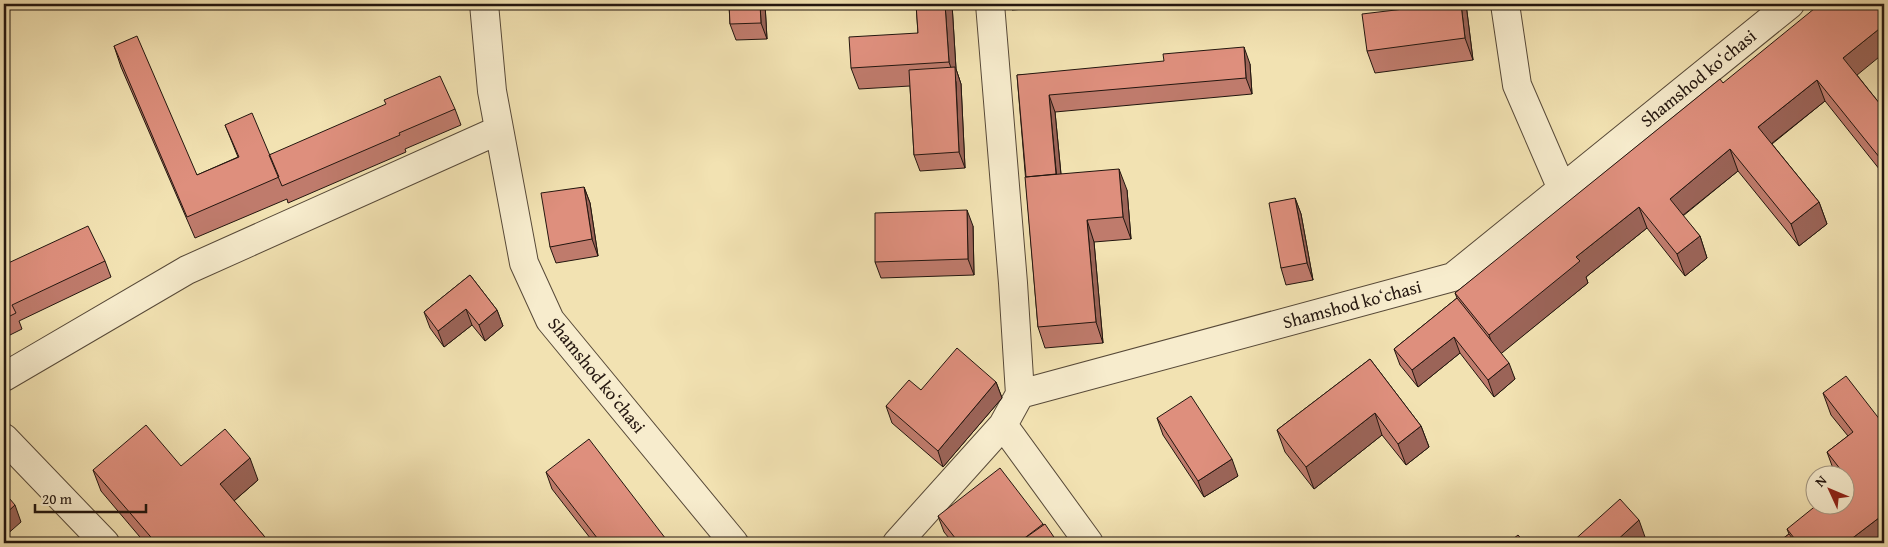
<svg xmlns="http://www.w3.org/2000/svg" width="1888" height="547" font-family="'Gentium Book Plus',serif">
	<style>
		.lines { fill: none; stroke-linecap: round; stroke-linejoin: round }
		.minor-casing { stroke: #574938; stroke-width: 30 }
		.minor { stroke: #f7eccd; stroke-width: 28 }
		.wall { fill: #bf7b6c; stroke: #23160f }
		.shaded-wall { fill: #9b6458; stroke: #23160f }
		.building { fill: #de8f7d; stroke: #23160f }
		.labels { text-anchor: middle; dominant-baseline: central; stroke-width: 4; stroke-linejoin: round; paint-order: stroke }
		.street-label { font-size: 18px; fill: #23160f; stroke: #f7eccd }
	</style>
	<rect width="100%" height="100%" fill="#f2e2b2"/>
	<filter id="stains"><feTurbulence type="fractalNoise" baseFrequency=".004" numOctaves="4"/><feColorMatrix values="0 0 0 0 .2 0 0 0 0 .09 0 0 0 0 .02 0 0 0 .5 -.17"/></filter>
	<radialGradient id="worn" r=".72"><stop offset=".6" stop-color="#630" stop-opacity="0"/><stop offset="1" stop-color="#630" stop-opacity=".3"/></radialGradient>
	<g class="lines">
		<g class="minor-casing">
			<path id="minor" d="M484,4L492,91L524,263L550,320L734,543
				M990,4L1013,283L1020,394
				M1505,4L1517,85L1562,189
				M4,377L187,270L499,130
				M1003,425L1089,543
				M4,438L105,543
				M897,543L1003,425L1020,394L1453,277L1790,4"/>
		</g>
		<use href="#minor" class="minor"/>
	</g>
	<path class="wall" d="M729,4H765L767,39L736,40L730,24Z
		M916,4H952L956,69L961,84L965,168L920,171L914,155L910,86L859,89L851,68L918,33Z
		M1010,4H1066V6L1012,10Z
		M1429,4H1466L1473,60L1375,73L1367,51L1429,6Z
		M114,46L197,175L238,157L225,125L269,155L455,109L461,125L405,149L406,152L288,203L287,199L195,238L121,67Z
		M1250,64L1252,94L1055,112L1061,174L1127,190L1131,239L1094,242L1103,343L1045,348L1038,327L1017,75Z
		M1857,75L1884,109V175L1825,101L1772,144L1819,202L1827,224L1799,246L1738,171L1683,216L1700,236L1707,258L1685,276L1647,228L1586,277L1588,283L1501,353L1515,379L1494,397L1460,353L1418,387L1400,365L1394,349L1457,298L1455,293L1723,83Z
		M584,187L590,203L598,256L556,263L550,247Z
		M1295,198L1301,214L1313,280L1286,285L1281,268Z
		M973,226L974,275L881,278L875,262Z
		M105,261L111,277L19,321L22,329L4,338V265Z
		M470,275L497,310L503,326L485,341L472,325L444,347L430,328L424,312Z
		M1370,359L1421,426L1429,447L1406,465L1382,435L1314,489L1285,452L1277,430Z
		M996,382L1002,398L943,467L892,423L886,406L921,390Z
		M1823,393L1884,425V541L1882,543H1777L1789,534L1787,529L1846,504V474H1835L1827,452L1848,436L1831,415Z
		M1157,418L1238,476L1204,497L1163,435Z
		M181,466L258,480L234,501L270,543H145L101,491L93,470Z
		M546,472L669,543H594L552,489Z
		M938,516L1043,524L1058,543H953L944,532Z"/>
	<path class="shaded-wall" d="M760,4H765L767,39L761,23Z
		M945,4H952L956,69L961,84L965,168L959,152L956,82L949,62Z
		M1461,4H1466L1473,60L1465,38Z
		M1884,25V53L1851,80L1843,58Z
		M1244,47L1250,64L1252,94L1246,78Z
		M1817,80L1825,101L1766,148L1758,127Z
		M1049,95L1055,112L1063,196L1057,180Z
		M1730,149L1738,171L1677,220L1670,199Z
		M1119,169L1127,190L1131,239L1123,217Z
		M584,187L590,203L598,256L592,239Z
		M1295,198L1301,214L1313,280L1307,263Z
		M1819,202L1827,224L1799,246L1791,224Z
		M1639,207L1647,228L1586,277L1588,283L1497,357L1489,335L1576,257Z
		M967,210L973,226L974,275L968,259Z
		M1087,220L1094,242L1103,343L1096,322Z
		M1700,236L1707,258L1685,276L1677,254Z
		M466,309L472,325L444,347L438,331Z
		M497,310L503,326L485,341L479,325Z
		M1454,337L1460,353L1418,387L1412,370Z
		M1509,363L1515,379L1494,397L1488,380Z
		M996,382L1002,398L943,467L938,451Z
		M1375,413L1382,435L1314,489L1306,467Z
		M1421,426L1429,447L1406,465L1398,444Z
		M250,458L258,480L228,506L220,484Z
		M1232,459L1238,476L1204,497L1198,481Z
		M15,505L21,522L4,537V515Z
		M1884,514V541L1882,543H1846Z
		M1639,520L1645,537L1638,543H1614Z"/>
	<path class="building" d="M729,4H760L761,23L730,24Z
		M916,4H945L949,62L851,68L849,37L918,33Z
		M1429,4H1461L1465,38L1367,51L1362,14L1429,6Z
		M1820,4H1884V25L1843,58L1884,109V163L1817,80L1758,127L1819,202L1791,224L1730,149L1670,199L1700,236L1677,254L1639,207L1576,257L1580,261L1489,335L1455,293L1720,79L1723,83Z
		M137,36L197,175L239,157L225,125L252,113L279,177L187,217L114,46Z
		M1244,47L1246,78L1049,95L1056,174L1026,177L1017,75L1164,61L1163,54Z
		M955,67L959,152L914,155L909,70Z
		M440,76L455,109L399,133L400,135L282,186L269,155L386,104L384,100Z
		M1119,169L1123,217L1087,220L1096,322L1038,327L1025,177Z
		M584,187L592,239L550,247L541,193Z
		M1295,198L1307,263L1281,268L1269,203Z
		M967,210L968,259L875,262V213Z
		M88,226L105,261L12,305L16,313L4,319V265Z
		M470,275L497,310L479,325L466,309L438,331L424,312Z
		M1457,298L1509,363L1488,380L1454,337L1412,370L1394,349Z
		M957,348L996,382L938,451L886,406L909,380L921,390Z
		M1370,359L1421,426L1398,444L1375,413L1306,467L1277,430Z
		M1846,376L1884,425V514L1846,543H1798L1787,529L1818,504H1846V484L1849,481L1846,477V474H1844L1827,452L1853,432L1823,393Z
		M1191,396L1232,459L1198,481L1157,418Z
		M146,425L181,466L225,429L250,458L220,484L270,543H156L93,470Z
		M589,439L669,543H601L546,472Z
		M1000,468L1043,524L1018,543H959L938,516Z
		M4,492L15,505L4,515Z
		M1620,499L1639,520L1614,543H1571Z
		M1045,524L1058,543H1018Z
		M1789,534L1796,543H1777Z
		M1518,535L1525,543H1508Z"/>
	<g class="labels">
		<g class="street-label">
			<text transform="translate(1698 78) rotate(-39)">Shamshod koʻchasi</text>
			<text transform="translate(1352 304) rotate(-15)">Shamshod koʻchasi</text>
			<text transform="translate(597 375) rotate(51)">Shamshod koʻchasi</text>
		</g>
	</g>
	<rect width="1888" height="547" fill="none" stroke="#f2e2b2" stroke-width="20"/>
	<rect x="5" y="5" width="1878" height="537" fill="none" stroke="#23160f" stroke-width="2.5"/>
	<rect x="10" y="10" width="1868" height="527" fill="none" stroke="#23160f"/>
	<g transform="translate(1830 490) rotate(314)"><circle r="24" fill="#f7eccd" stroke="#a29681"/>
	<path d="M0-4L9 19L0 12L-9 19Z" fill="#8f2418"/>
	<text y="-8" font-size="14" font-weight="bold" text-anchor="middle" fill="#23160f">N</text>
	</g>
	<path d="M35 504v8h111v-8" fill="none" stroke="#23160f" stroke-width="2.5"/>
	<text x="42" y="504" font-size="15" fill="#23160f" stroke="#f7eccd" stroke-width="4" paint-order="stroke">20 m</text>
	<rect width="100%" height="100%" filter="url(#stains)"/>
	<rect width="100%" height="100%" fill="url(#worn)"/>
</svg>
